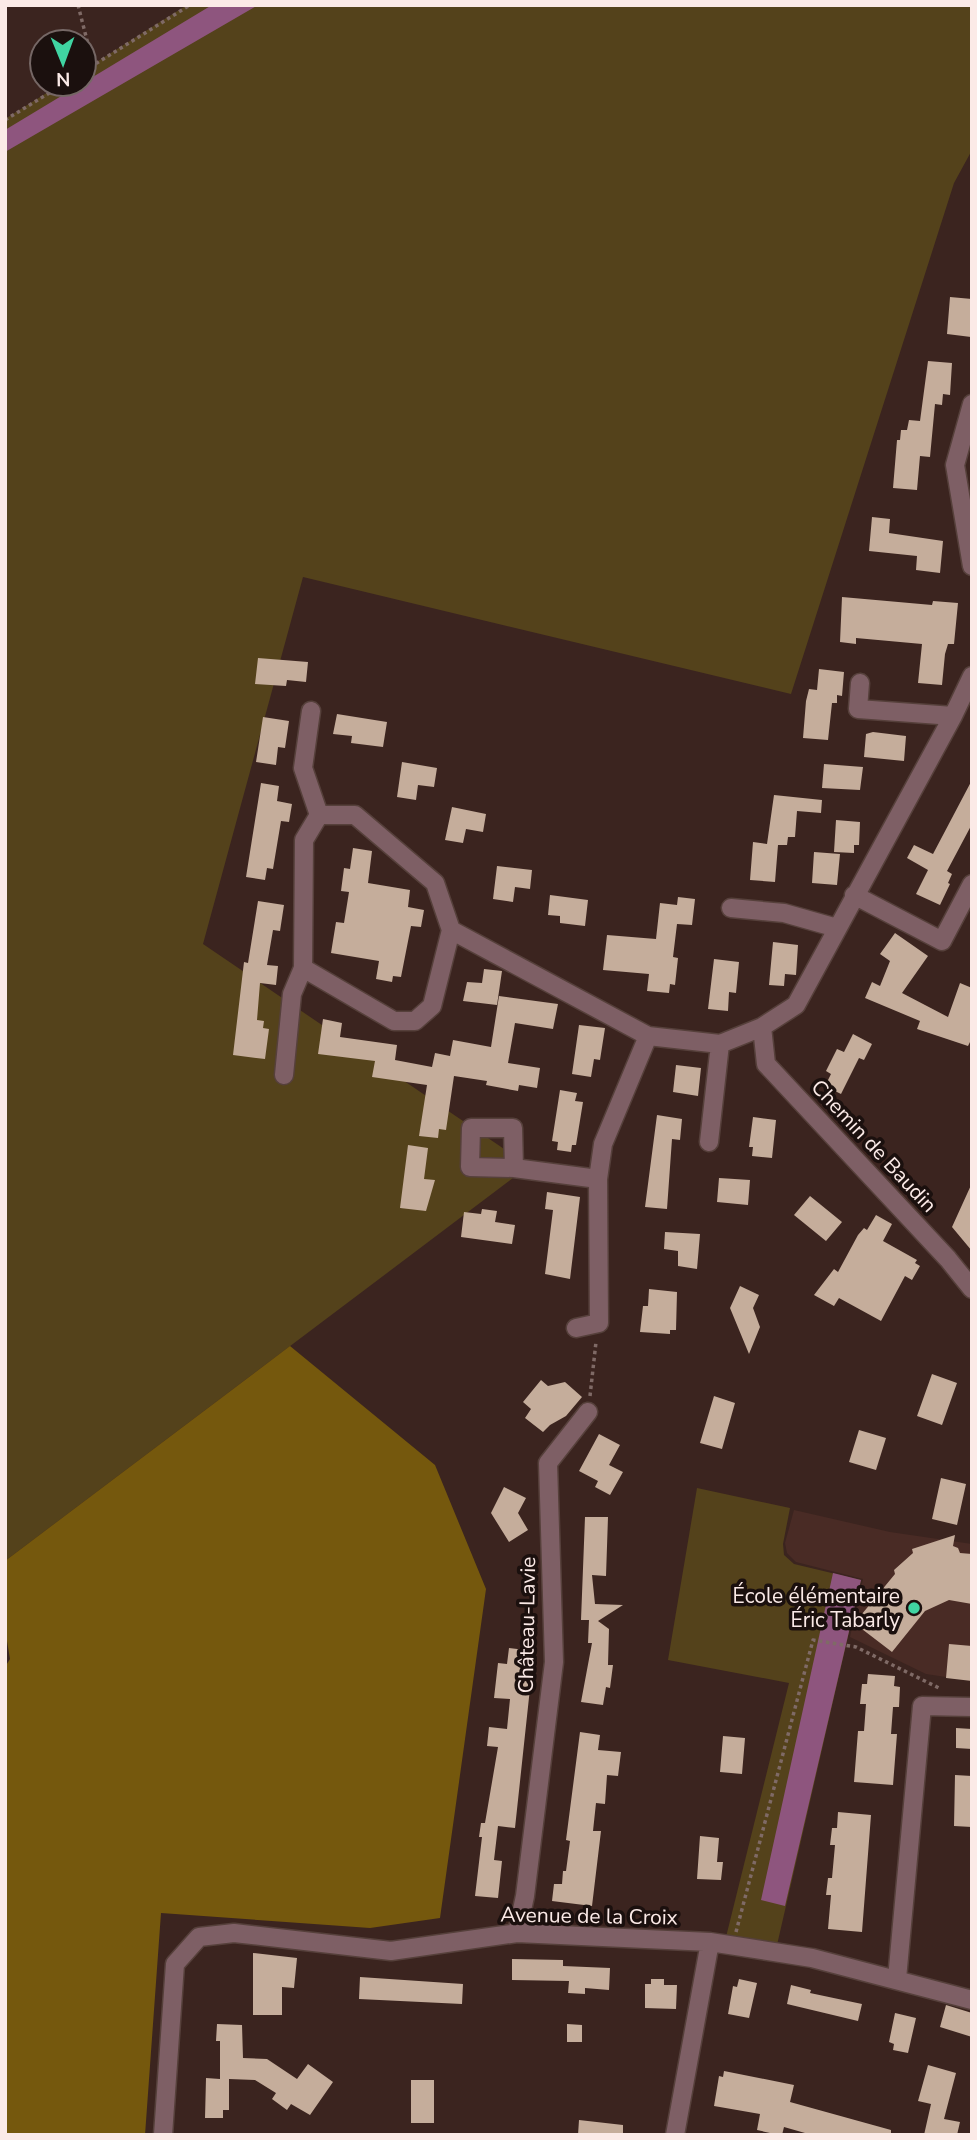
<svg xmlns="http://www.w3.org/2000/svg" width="977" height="2140" font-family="'Nunito Sans',sans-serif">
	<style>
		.built { fill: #492b25 }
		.green { fill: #54421b }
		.forest { fill: #75580d }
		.water { fill: #8e557e }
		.building { fill: #c5ad9b }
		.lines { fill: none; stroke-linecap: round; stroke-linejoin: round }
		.minor-casing { stroke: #56403b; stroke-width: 21 }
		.path { stroke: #7f6a66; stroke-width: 3.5; stroke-dasharray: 3.5 3.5; stroke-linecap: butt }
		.minor { stroke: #7e5f65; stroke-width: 18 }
		.poi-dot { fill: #40d4a2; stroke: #1b100e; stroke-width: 2.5 }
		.labels { text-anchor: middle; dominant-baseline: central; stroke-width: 7; stroke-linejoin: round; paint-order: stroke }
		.street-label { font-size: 21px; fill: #fbeae7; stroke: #1b100e }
		.poi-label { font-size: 21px; fill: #fbeae7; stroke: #1b100e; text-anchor: end }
	</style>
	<rect width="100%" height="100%" fill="#3b241f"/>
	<path class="built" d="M794,1510L890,1532L972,1544V1681L926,1674L850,1637L863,1579L796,1562L787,1553L785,1543Z"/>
	<path class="green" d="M187,5H972V150L954,183L791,694L303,577L203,944L529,1166L5,1561V119L61,84H84V70Z
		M697,1488L790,1508L783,1544L784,1555L794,1564L861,1580L777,1945L726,1937L789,1683L668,1660Z"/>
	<path class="forest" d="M290,1346L435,1465L486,1589L440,1918L370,1928L161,1913L145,2135H5V1667L10,1659L5,1629V1561Z"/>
	<path class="water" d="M212,5H258L5,152V130Z
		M833,1573L861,1580L785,1906L761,1900Z"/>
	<path class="building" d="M950,297L972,299L971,337L947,334Z
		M928,361L952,363L950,395L943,394L942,405L935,404L930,457L920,456L917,490L893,488L897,440H900L901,430H907L909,420L920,421Z
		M872,517L890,519L889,533L943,541L940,573L916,570L917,556L869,551Z
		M842,597L932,605L933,601L958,603L954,644H948L945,654L942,685L918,683L922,644L856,638V644L840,642Z
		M258,658L308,662L306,682L287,680L286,686L255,684Z
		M819,669L844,672L842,696L837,695V703H832L828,740L803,738L806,701L809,689L817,690Z
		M337,714L387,722L383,747L351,743L352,736L333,734Z
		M263,717L289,721L285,748L278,747L276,765L256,762Z
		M873,732L906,736L904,761L864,757L866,734Z
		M402,762L437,768L434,787L418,785L416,800L397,797Z
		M824,764L863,767L860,790L822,788Z
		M972,780V824L947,871L952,874L948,883L950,884L940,905L916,894L928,870L907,858L914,845L933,854Z
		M261,783L279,786L277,801L292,804L289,822L281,821L273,869L267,868L265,880L246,877Z
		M774,795L822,800L821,813L797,811L795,837H788L787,845H778L775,882L750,880L753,842L767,844Z
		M452,807L486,814L483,832L466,829L463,843L445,840Z
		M836,820L860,822L859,845H854V853L834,852Z
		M353,848L372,851L368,883L410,890L408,907L424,910L421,927L411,926L401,977L393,976L392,982L376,979L379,961L331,953L336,922L344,923L349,892L341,891L344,868L350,869Z
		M814,852L840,854L837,885L812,883Z
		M497,866L532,870L530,889L515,887L513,902L493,899Z
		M550,895L588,900L585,926L560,923V916L548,915Z
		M678,897L695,899L692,925L677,924L673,957L678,958L675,985L670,984L669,993L647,991L649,974L603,970L607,935L656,939L660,903L677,905Z
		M258,901L284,905L280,931L273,930L267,965L278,966L276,985L260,983L257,1020L264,1021L263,1028L269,1029L265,1059L233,1055L244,962L248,963Z
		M895,933L928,956L902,993L948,1017L960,983L972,988V1038L968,1046L917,1029L920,1021L865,998L872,982L880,986L890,961L880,954Z
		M773,942L798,945L796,975L785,974L784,986L769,985Z
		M714,959L739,962L736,993L729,992L728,1011L708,1009Z
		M484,969L502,971L497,1005L463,1001L467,982L482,983Z
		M499,996L558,1004L553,1029L515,1023L508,1063L540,1068L537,1088L519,1085L518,1091L486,1085L487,1081L454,1076L446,1130L439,1129L438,1138L419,1136L427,1085L372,1077L375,1061L318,1054L323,1019L342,1023L340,1037L397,1045L395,1060L432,1067L435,1053L450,1056L453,1040L491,1047Z
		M579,1025L605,1028L600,1060L594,1059L591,1077L572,1074Z
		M853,1034L872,1044L864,1060L859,1058L841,1094L825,1086L831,1074L826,1071L837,1049L844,1052Z
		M676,1065L701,1068L698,1096L673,1092Z
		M560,1090L577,1093L575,1101L583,1102L576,1145H572L571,1152L557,1150L558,1142L552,1141Z
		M657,1115L682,1119L680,1140L672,1139L667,1209L645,1207Z
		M753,1117L776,1120L772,1158L752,1156L753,1147H749Z
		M408,1145L428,1148L424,1179L435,1180L426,1211L400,1208Z
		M719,1178L750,1180L748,1205L717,1202Z
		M972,1183V1251L952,1227Z
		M547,1192L580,1197L570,1279L545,1274L553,1210L545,1209Z
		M810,1196L842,1222L826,1241L794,1215Z
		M482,1209L497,1211L495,1222L515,1225L512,1244L461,1237L464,1212L481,1214Z
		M876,1215L892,1224L883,1241L917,1260L915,1263L920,1266L912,1280L905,1276L881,1321L839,1298L834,1306L814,1295L834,1269L838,1272L858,1235L864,1228L867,1230Z
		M665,1232L700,1234L697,1269L678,1266V1251L664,1249Z
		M740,1286L759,1295L753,1308L760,1327L749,1354L730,1308Z
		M649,1289L677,1292L676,1330H670V1334L640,1332L643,1306H648Z
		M932,1374L957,1383L942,1425L917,1416Z
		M541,1380L548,1386L565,1382L582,1397L566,1416L550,1425L543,1432L525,1418L531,1409L523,1402Z
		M714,1396L735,1403L722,1449L700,1443Z
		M859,1430L886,1438L876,1470L849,1462Z
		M599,1434L620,1445L609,1465L623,1472L610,1495L595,1487L598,1481L579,1471Z
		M941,1478L966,1484L957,1525L932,1519Z
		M504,1487L526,1498L518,1513L528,1530L509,1542L491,1513Z
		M585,1517H608L606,1576L592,1575L595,1604L623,1605L598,1621L609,1629L608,1665H613L610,1688L606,1687L603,1705L581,1702L592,1643H588L589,1620H581Z
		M955,1535L953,1546L958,1548L960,1553L972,1554V1604L949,1600L925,1611L892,1652L858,1626L857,1620L895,1574L894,1570L913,1553L912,1549Z
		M949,1644L972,1646V1681L946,1678Z
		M509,1648L534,1651L515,1828L498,1826L494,1860L502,1861L498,1898L475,1896L482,1837H479L481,1823H485L498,1747L487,1746L489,1727L507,1729L510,1699L494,1698L498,1663L507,1664Z
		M868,1674L895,1676L894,1686L900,1687L899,1707H893L891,1734H897L893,1785L854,1782L858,1731H864L866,1704H860L862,1684H867Z
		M956,1728L972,1729V1749L956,1748Z
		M580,1732L600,1735L598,1750L621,1752L618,1776L607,1775L605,1804L596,1803L593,1831H601L592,1906L552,1901L554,1884H562L563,1871H566L570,1841L566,1840Z
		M723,1736L745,1738L742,1774L720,1772Z
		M955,1775L972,1776V1827L954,1826Z
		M838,1812L871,1815L862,1932L828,1929L831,1895H826L828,1878H832L835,1845H830L832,1828H837Z
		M700,1836L719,1838L717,1862H723L721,1880L697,1879Z
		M253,1953L297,1958L294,1988L282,1987V2015H253Z
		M512,1959L563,1960V1966L610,1968L609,1990L585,1988V1994L568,1993L569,1981L512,1980Z
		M360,1977L463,1984L462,2004L359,1999Z
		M651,1979H664V1985H677L676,2009L645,2008V1984H651Z
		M739,1979L757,1983L749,2018L728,2014L733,1986L737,1987Z
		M791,1985L811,1990L810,1993L862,2004L858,2021L787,2004Z
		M946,2005L972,2013V2037L940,2027Z
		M895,2013L916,2018L908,2053L893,2050L894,2044L889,2042Z
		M217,2024L242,2025L243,2058L267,2059L297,2079L308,2064L333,2082L310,2115L291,2104L287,2110L272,2099L276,2093L255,2080L229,2079V2110H223V2118H205L206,2078L220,2079V2041H216Z
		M567,2024L582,2025V2042H567Z
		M928,2065L956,2073L944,2119L960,2122L957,2135H924L931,2104L918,2101Z
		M724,2071L794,2085L790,2102L891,2130V2135H812L784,2127L782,2135H779L757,2130L760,2114L714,2106L719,2076L723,2077Z
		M411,2080H434V2123H411Z
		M579,2120L623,2125V2135H578Z"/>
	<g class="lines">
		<g class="minor-casing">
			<path id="minor" d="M972,404L955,465L972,566
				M860,683L858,709L953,716
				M311,711L303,768L319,815
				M854,895L942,941L972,884
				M731,908L784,913L837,928
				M451,930L432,1006L415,1021H394L303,968L304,840L319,815H355L435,883L451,930L648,1036L720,1044L762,1027L796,1005L953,716L972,676
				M762,1027L766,1064L948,1259L972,1289
				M284,1075L292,994L303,968
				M709,1142L720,1044
				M514,1168L513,1128H471L470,1167L514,1168L598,1179
				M576,1328L599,1323L598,1179L603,1144L648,1036
				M517,1933L525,1896L554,1662L548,1463L588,1412
				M897,1979L922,1706L972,1707
				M163,2135L175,1964L199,1937L234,1933L391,1951L517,1933L710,1942L812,1958L972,2000
				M675,2135L710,1942"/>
		</g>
		<path class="path" d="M78,5L93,64
			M84,71L190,5
			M5,120L64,84
			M590,1396L596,1342
			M736,1932L813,1640L856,1647L939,1688"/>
		<use href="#minor" class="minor"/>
	</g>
	<circle class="poi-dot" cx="914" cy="1608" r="7"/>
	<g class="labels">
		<g class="street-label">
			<text transform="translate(874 1146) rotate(47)">Chemin de Baudin</text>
			<text transform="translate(527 1625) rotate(-89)">Château-Lavie</text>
			<text transform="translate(589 1916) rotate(1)">Avenue de la Croix</text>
		</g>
		<g class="poi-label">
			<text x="900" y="1596">École élémentaire<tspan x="900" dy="24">Éric Tabarly</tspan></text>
		</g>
	</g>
	<rect width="977" height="2140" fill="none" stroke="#fbeae7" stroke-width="14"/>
	<g transform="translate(63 63) rotate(179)"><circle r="33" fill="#1b100e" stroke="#756765" stroke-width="2"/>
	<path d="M0-5L12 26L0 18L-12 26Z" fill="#40d4a2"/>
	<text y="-10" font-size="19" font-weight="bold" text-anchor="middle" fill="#fbeae7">N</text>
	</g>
</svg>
